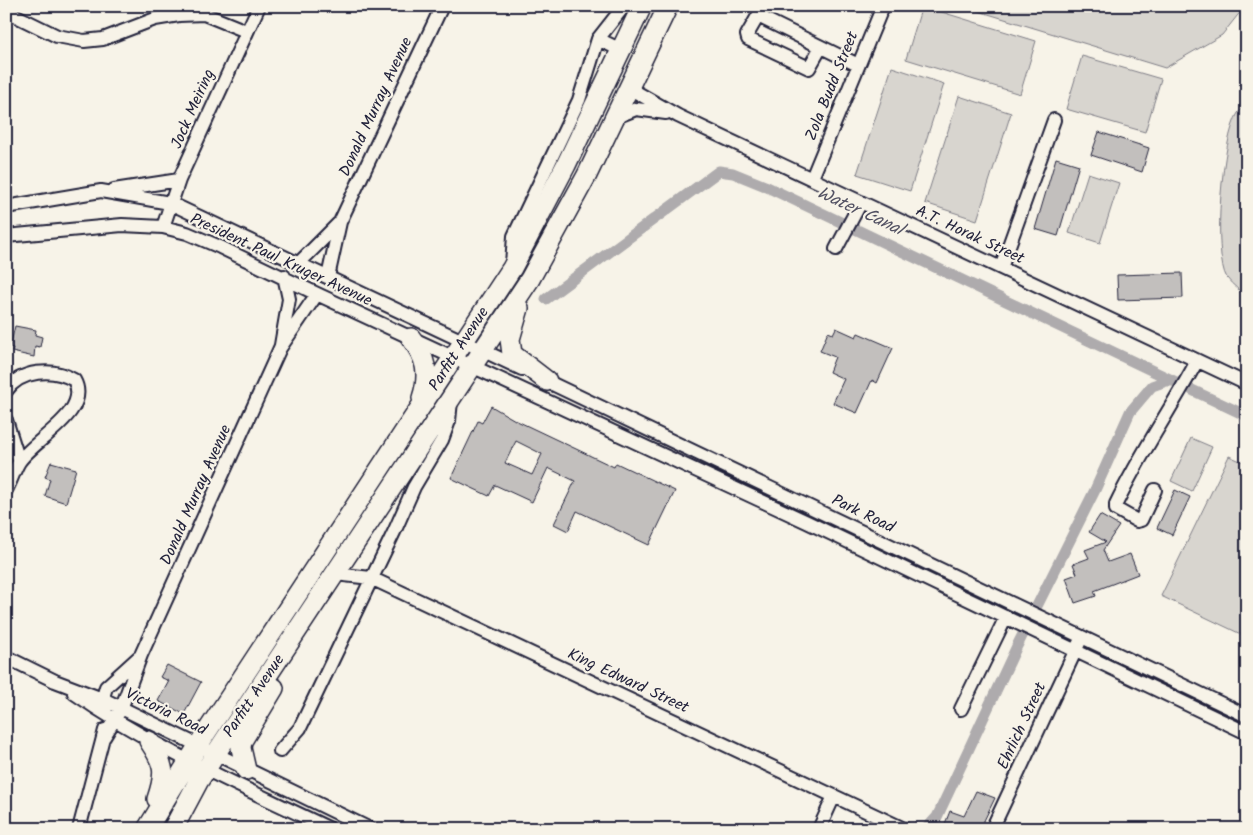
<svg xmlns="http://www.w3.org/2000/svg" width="1253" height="835" font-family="Kalam,sans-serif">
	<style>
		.green { fill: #d8d5cf; stroke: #7d7c85 }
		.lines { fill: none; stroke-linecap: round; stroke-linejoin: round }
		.canal { stroke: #aeabad; stroke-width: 11 }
		.building { fill: #c2bfbd; stroke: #22223b; fill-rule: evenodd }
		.minor-casing { stroke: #22223b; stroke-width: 16 }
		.highway-casing { stroke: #22223b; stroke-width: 22 }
		.minor { stroke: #f7f3e8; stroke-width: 12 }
		.highway { stroke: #f7f3e8; stroke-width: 19 }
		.labels { text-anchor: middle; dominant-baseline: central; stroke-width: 4.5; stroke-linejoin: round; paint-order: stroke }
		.street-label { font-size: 16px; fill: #22223b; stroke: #f7f3e8 }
		.water-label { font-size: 18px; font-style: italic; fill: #535263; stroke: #f7f3e8 }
	</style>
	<rect width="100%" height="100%" fill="#f7f3e8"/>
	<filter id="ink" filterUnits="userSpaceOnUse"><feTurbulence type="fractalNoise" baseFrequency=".02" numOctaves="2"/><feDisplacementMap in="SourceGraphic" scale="10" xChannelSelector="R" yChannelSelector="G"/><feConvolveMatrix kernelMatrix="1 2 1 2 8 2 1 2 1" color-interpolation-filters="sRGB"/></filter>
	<g filter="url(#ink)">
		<path class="green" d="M922,6L1036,41L1020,94L906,59Z
			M962,6H1245L1222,35L1165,68Z
			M1082,56L1161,79L1145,132L1066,109Z
			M892,67L944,84L910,191L857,174Z
			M959,96L1011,113L977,220L925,203Z
			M1247,106V297C1241,291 1232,285 1227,278C1212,254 1222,137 1238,113C1240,110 1244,108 1247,106Z
			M1088,173L1119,183L1100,243L1069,233Z
			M1191,438L1212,447L1192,491L1171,481Z
			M1229,456L1247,464V637L1161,596Z"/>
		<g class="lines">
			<path class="canal" d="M546,299L719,171L733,173L765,186L1178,383
				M1192,390L1247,416
				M926,829L937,817L1017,646L1095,490L1130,412L1152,386L1166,381H1173"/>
		</g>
		<path class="building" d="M1099,132L1149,148L1142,172L1091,155Z
			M1056,158L1079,165L1058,236L1035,229Z
			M1182,273L1183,298L1118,300L1117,275Z
			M15,326L36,330L35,335L42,337L40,347L35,346L34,357L12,352L13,348L10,347Z
			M836,328L856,337L858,333L893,348L877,383L872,380L857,413L833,403L844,379L829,372L835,357L820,351L828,332L833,334Z
			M491,406L515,420L614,467L616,463L675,491L649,545L577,511L568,531L554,524L575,481L548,468L532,502L495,485L489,496L451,478L478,421L482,423ZM516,441L542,454L532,475L505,463Z
			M51,462L76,469L66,503L45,496L50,479L45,477Z
			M1175,490L1190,497L1172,535L1157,528Z
			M1100,515L1119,526L1103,550L1108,562L1130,554L1138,574L1094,591L1096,596L1075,603L1066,578L1077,574L1073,564L1089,558L1085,550L1106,542L1089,532Z
			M167,665L201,682L184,714L158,701L169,681L160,677Z
			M976,791L995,798L980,829H943L950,811L964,816Z"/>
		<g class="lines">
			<g class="minor-casing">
				<path id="minor" d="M6,11L57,36L84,41L103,39L155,19L179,15L204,14L246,31
					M598,39L621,50
					M821,47L809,68L748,39L747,35L758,16L858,65
					M629,88L678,116L1247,384
					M616,117L636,109L666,113
					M812,178L883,6
					M114,190L179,180
					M6,207L101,191L170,203L522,369
					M163,227L179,180L259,6
					M6,236L122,225L163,227L187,233L220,247L317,294L807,522L1247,733
					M836,249L861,202
					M298,264L340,222
					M512,264L514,236L579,100L598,39L624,6
					M1001,268L1054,120
					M328,277L340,222L442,6
					M281,345L289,299L284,276
					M540,378L1247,716
					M6,391C20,370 53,367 74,380C92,412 34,439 19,462C14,470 11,481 6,490
					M6,420L19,461
					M1155,490L1141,520L1137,521L1116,509V504C1140,454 1171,409 1197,361
					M335,574L371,578L904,829
					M6,657L55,681L105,700L370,829
					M74,693C154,749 243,787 330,829
					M105,707L104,694L106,687L139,657
					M961,709L1006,617
					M104,737L121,709L141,655L280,348L317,294
					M280,751L300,728L395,530L414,487L442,440L449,421L451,401
					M79,829L105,730
					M819,829L834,796
					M992,829L1079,643"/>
			</g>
			<g class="highway-casing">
				<path id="highway" d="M519,308L510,339L512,354L547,381
					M411,338C426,357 430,374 422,398
					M149,741C165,765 166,772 157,799
					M246,770L241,748L242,741L274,688
					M147,829L206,733L512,268L566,165L642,6
					M173,829L198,782L222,744L530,279L587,175L668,6"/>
			</g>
			<use href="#minor" class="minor"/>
			<use href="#highway" class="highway"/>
		</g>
	</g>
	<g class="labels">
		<g class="street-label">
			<text transform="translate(832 86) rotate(-68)">Zola Budd Street</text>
			<text transform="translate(376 107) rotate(-65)">Donald Murray Avenue</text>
			<text transform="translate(193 109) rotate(-66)">Jock Meiring</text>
			<text transform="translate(970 235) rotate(25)">A.T. Horak Street</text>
			<text transform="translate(281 260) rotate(25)">President Paul Kruger Avenue</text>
			<text transform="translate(459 349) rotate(-57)">Parfitt Avenue</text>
			<text transform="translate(196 495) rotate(-66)">Donald Murray Avenue</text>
			<text transform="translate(863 514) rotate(26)">Park Road</text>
			<text transform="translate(628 681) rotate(25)">King Edward Street</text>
			<text transform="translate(254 696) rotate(-56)">Parfitt Avenue</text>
			<text transform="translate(166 712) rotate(26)">Victoria Road</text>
			<text transform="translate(1022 726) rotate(-65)">Ehrlich Street</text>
		</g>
		<g class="water-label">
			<text transform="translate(860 212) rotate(25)">Water Canal</text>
		</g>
	</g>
	<rect width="1253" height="835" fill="none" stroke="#f7f3e8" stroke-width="25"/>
	<rect x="12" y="12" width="1228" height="810" fill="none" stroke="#22223b" stroke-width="2" filter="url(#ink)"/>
</svg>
